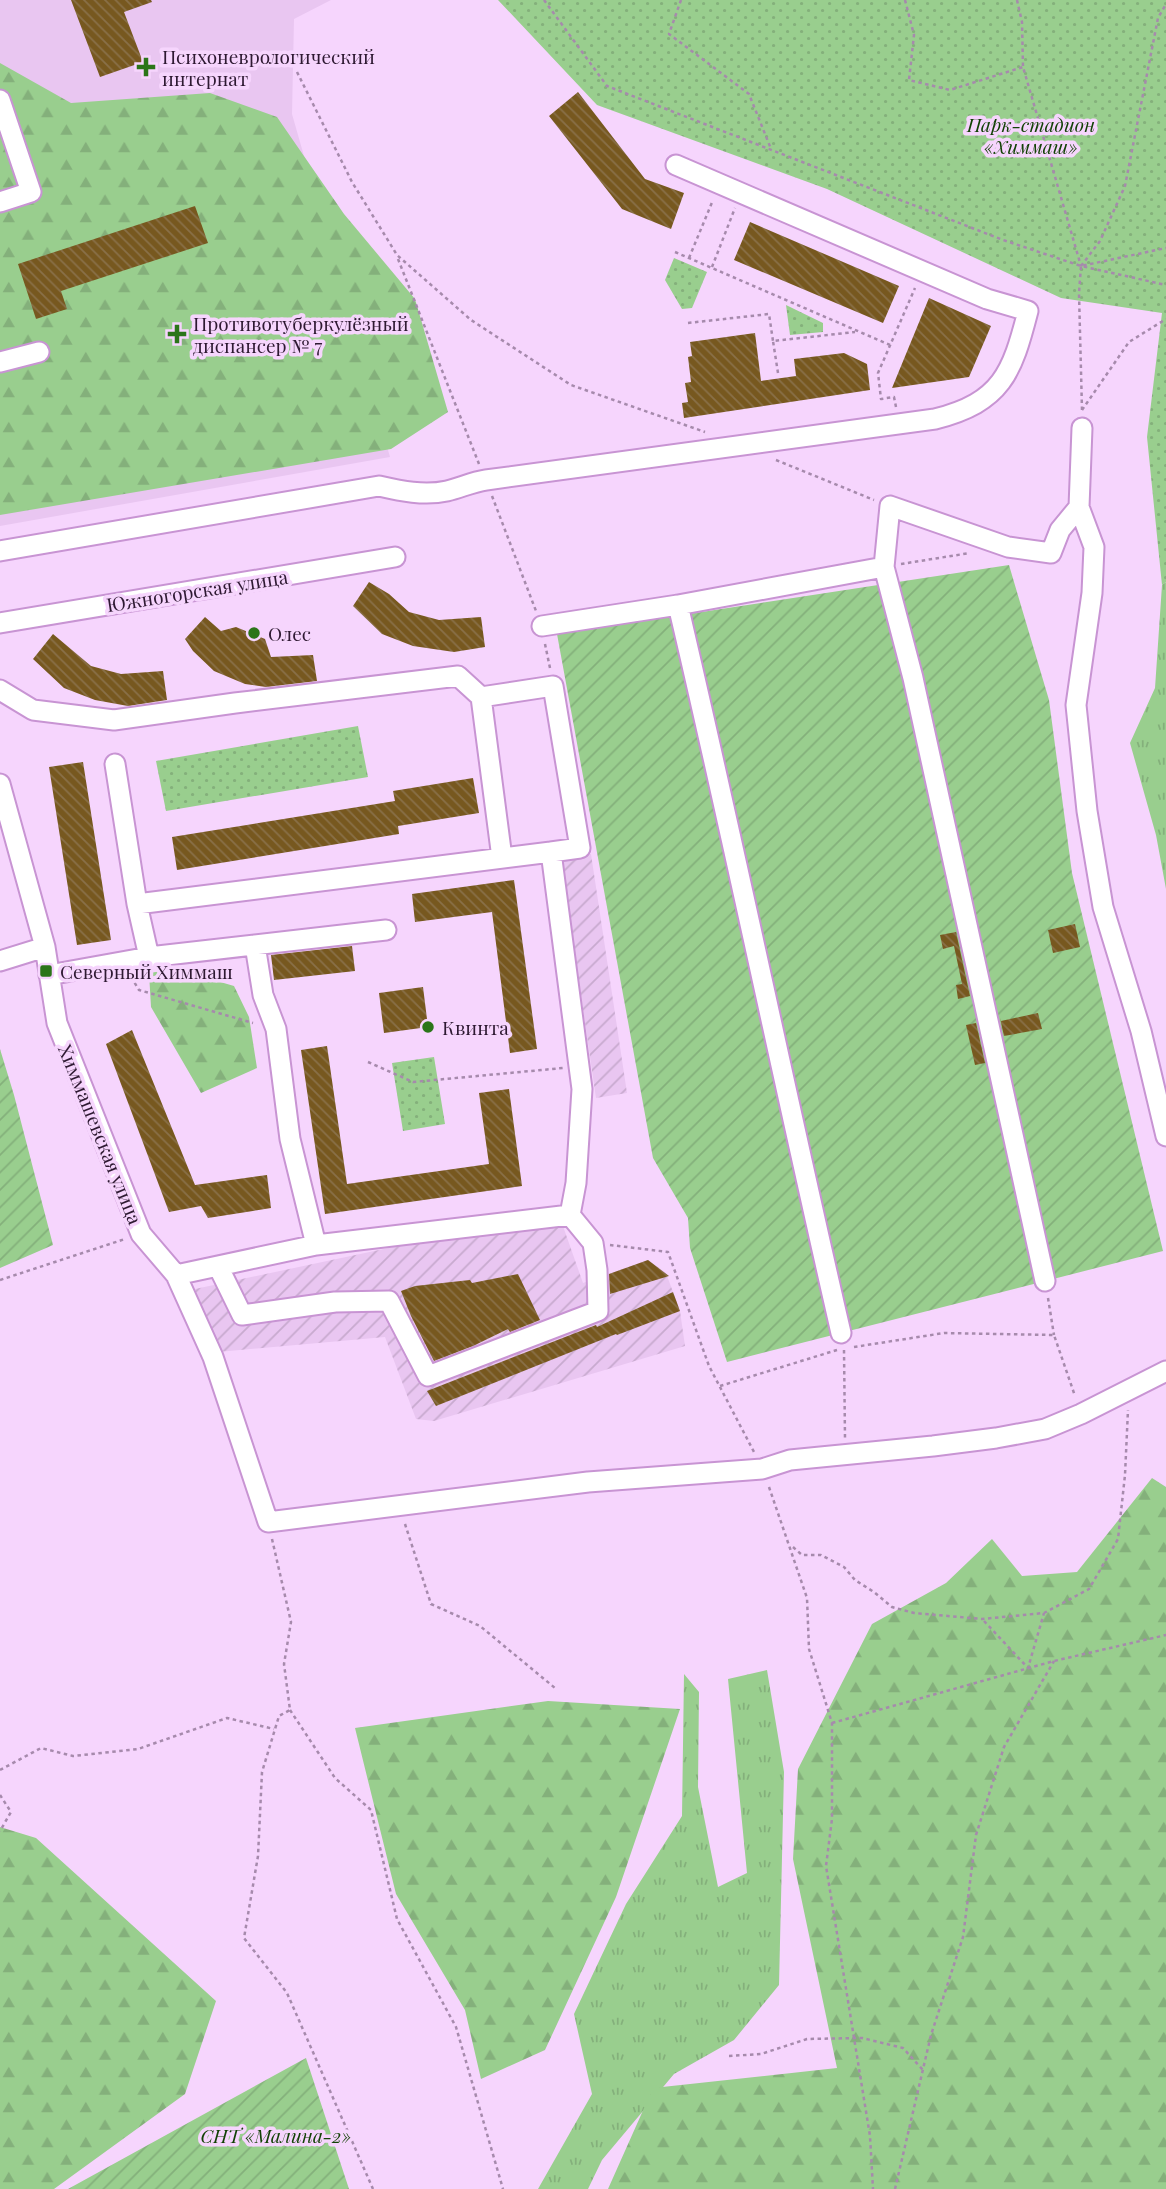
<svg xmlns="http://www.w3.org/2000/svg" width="1166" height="2189" font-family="'Playfair Display',serif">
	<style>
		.built { fill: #e9c6f1 }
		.industrial { fill: url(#industrial-furrows) }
		.grass { fill: url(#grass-tufts) }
		.forest { fill: url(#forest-firs) }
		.park { fill: url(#park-dots) }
		.garden { fill: url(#garden-furrows) }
		.building { fill: url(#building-back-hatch) }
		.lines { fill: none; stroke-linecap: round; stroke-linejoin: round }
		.minor-casing { stroke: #c894d3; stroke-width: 23 }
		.path { stroke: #a68aac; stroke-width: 2.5; stroke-dasharray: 3.5 3.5; stroke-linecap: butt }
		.minor { stroke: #fff; stroke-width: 19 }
		.poi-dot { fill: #2b7519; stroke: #f6d5fd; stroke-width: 2.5 }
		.labels { text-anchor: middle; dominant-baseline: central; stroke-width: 7; stroke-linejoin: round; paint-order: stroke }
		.poi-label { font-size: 19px; fill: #2e1932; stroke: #f6d5fd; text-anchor: start }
		.park-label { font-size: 19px; font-style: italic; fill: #124205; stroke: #f6d5fd }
		.street-label { font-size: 19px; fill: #2e1932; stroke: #f6d5fd }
	</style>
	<defs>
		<pattern id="industrial-furrows" width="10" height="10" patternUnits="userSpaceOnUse" patternTransform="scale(1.75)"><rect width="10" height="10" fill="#e9c6f1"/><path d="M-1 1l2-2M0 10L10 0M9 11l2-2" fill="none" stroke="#c8aacf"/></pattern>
		<pattern id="grass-tufts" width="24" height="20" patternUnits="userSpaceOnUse" patternTransform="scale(1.75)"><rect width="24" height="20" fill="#99ce8e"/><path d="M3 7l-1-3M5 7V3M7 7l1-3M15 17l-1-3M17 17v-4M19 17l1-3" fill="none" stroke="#84b07b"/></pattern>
		<pattern id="forest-firs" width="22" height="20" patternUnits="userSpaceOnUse" patternTransform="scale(1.75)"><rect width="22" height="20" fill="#99ce8e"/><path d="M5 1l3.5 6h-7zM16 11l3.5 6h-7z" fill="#84b07b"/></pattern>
		<pattern id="park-dots" width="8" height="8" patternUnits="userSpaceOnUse" patternTransform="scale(1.75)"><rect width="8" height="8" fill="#99ce8e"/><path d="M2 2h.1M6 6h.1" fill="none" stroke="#84b07b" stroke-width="1.8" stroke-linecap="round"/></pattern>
		<pattern id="garden-furrows" width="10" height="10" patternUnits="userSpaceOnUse" patternTransform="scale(1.75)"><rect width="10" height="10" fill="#99ce8e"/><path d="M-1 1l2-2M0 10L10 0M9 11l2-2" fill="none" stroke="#84b07b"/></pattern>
		<pattern id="building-back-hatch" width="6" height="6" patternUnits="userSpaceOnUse" patternTransform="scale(1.75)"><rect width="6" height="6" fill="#77581f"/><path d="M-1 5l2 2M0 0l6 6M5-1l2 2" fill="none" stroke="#897048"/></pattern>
	</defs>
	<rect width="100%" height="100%" fill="#f6d5fd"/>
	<path class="built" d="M0,0H331L294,19L292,114L390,457L0,526Z"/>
	<path class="industrial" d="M591,854L627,1093L596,1098L561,859Z
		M558,1212L583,1283L648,1260L666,1273L680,1311L685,1346L434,1421L416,1419L385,1337L218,1352L195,1289Z"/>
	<path class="grass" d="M1166,582V889L1156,835L1130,743L1155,688L1162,585Z
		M767,1670L784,1772L779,1985L734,2040L674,2074L602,2160L588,2189H538L592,2094L574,2014L626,1904L682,1816L684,1674L699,1692L698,1787L718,1887L747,1873L728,1679Z"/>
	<path class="forest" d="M0,63L71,103L210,93L277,117L344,214L415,299L448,412L391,449L0,515Z
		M176,969L234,986L249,1017L257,1068L201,1093L151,1007L149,973Z
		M1152,1478L1166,1487V2189H608L653,2088L837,2068L793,1859L798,1769L872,1624L946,1583L992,1539L1022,1576L1077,1572Z
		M548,1701L680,1709L616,1897L545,2050L481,2079L465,2010L396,1894L355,1728Z
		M0,1827L36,1838L216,2001L185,2094L54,2189H0Z"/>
	<path class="park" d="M498,0H1166V582L1162,585L1147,437L1162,313L1061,298L827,189L597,105Z
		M674,258L707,272L692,308L682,309L665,280Z
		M786,305L823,323V332L790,335Z
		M358,726L368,777L166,811L156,761Z
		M434,1057L445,1124L403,1131L392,1063Z"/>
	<path class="garden" d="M1009,565L1049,700L1072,873L1163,1251L727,1362L690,1248L688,1218L653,1158L557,634Z
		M0,1049L14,1095L53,1245L0,1268Z
		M306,2058L349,2189H68Z"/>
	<path class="building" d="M71,0H151L152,2L124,12L143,62L100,77Z
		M578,92L645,179L684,193L671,229L622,209L549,116Z
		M195,206L208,243L61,291L67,309L36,319L18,264Z
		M750,222L899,286L883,323L734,260Z
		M929,298L991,326L969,377L892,388Z
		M755,333L761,381L796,376L794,359L844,353L867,364L870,390L684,418L682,403L688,402L685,383L691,382L688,357L692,356L690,342Z
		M369,582L389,594L409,612L439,620L481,617L485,647L454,652L413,646L382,634L353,606Z
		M205,617L221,631L236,627L265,639L271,657L313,655L317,681L266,687L245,684L214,671L193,651L185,639Z
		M53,634L91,666L121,674L163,671L167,700L128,706L95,700L64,688L33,659Z
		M83,762L111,940L77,945L49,767Z
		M473,778L479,813L398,826L399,834L177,870L172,837L395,801L393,791Z
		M514,880L537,1049L510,1053L492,912L415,922L412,894Z
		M1075,924L1080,947L1053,953L1048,930Z
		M956,932L970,996L958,999L956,985L962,984L954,946L943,949L940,935Z
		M352,946L355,971L274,980L271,955Z
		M423,987L428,1027L384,1033L379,993Z
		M1038,1013L1042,1029L1004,1036L1000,1018L1001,1021Z
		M976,1023L985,1063L975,1065L966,1025Z
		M132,1030L195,1185L267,1175L271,1208L208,1218L201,1206L169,1212L106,1044Z
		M327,1046L347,1184L489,1164L479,1093L509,1089L522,1186L325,1214L301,1050Z
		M648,1260L669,1276L610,1294L609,1274Z
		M518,1274L540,1320L510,1332L508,1329L473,1346L434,1361L411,1316L401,1291L415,1286L470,1280L472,1283Z
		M673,1292L680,1311L617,1335L616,1334L436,1406L427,1391L596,1325L597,1327Z"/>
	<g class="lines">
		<g class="minor-casing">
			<path id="minor" d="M0,100L31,192L0,202
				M0,362L39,352
				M1082,428L1079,507L1094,547L1092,593L1076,705L1087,811L1103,907L1141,1031L1166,1136
				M0,551L379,486C401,491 424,496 447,491C460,488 472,482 486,480L935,419C1002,402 1012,373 1028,311L987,299L676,165
				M678,605C735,847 785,1091 841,1333
				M0,623L395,557
				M542,626L678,605L884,567
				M0,690L33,710L114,720L235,703L458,676L481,697
				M0,784L45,947L57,1023L141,1234L176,1275L213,1357L268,1522L588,1482L762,1469L790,1460L933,1446L996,1438L1045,1429L1081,1414L1166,1371
				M502,858L481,697L553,686L580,848L551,852
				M137,904L551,852L582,1089L576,1183L570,1215L316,1245L176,1275
				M255,945L263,995L276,1029L290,1139L316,1245
				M149,957L386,930
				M0,961L45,947
				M49,975L149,957L137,904L115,764
				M218,1266L242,1315L335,1302L389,1301L428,1376L598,1311L597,1270L593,1243L570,1215
				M1045,1281L913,678L884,567L890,506L1008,547L1051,553L1060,530L1079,507"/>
		</g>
		<path class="path" d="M544,0L607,86L1003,240L1081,266L1166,248
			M681,0L669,34L749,94L771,149
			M905,0L914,35L909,80L950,90L1023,67
			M1017,0L1022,22L1023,67L1081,266
			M297,72L352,182L397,255L471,320L571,385L705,432
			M675,252L890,345
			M689,258L713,200
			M398,259L479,464
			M1081,266L1100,241L1125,186L1158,18L1166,4
			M712,267L735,208
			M688,323L769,314L773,341
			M778,373L773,341L855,332
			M896,407L894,397L881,399L878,373L915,288
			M1082,410L1079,293L1081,266L1166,285
			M1082,410L1129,342L1166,319
			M776,460L874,500
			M492,496L536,611
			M901,564L970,553
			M545,644L550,668
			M131,977L139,990L253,1023
			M368,1062L413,1082L563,1068
			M610,1245L668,1252L709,1366L754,1452
			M0,1280L125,1239
			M1048,1298L1054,1335
			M854,1347L944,1333L1054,1335L1075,1396
			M844,1350L845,1438
			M720,1386L837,1350
			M769,1487L807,1598L809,1649L832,1723V1819L826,1866L870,2136L873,2189
			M405,1524L431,1604L480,1626L555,1688
			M272,1539L291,1622L284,1664L290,1710L279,1716L262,1772L258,1856L244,1938L287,1993L373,2189
			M793,1547L802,1555H821L844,1567L855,1580L874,1592L892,1607L914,1613L982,1619L1044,1613L1089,1589L1118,1539L1125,1475L1128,1410
			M984,1621L1028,1668L1044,1613
			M290,1710L335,1778L371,1810L397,1919L456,2027L503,2189
			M832,1723L1054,1661L1166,1635
			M0,1770L41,1748L73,1756L138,1749L227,1718L274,1729
			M0,1795L11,1812L0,1831
			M729,2056L761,2054L807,2039L862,2038L903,2048L923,2070
			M895,2189L931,2035L963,1937L976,1835L1004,1747L1054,1661"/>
		<use href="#minor" class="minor"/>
	</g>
	<g class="poi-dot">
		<path d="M142.5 56.5h7v7h7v7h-7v7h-7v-7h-7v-7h7z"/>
		<path d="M173.5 323.5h7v7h7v7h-7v7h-7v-7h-7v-7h7z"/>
		<circle cx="254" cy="633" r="7"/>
		<rect x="39" y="964" width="14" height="14" rx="3.5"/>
		<circle cx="428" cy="1027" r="7"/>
	</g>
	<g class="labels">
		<g class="poi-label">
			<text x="162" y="56">Психоневрологический<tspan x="162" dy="22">интернат</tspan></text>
			<text x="193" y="323">Противотуберкулёзный<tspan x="193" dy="22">диспансер № 7</tspan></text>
			<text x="268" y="633">Олес</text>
			<text x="60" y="971">Северный Химмаш</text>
			<text x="442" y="1027">Квинта</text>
		</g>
		<g class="park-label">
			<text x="1031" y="124">Парк-стадион<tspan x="1031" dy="22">«Химмаш»</tspan></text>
			<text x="276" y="2135">СНТ «Малина-2»</text>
		</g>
		<g class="street-label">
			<text transform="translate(197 590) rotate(-9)">Южногорская улица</text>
			<text transform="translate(101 1134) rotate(68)">Химмашевская улица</text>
		</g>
	</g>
</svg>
